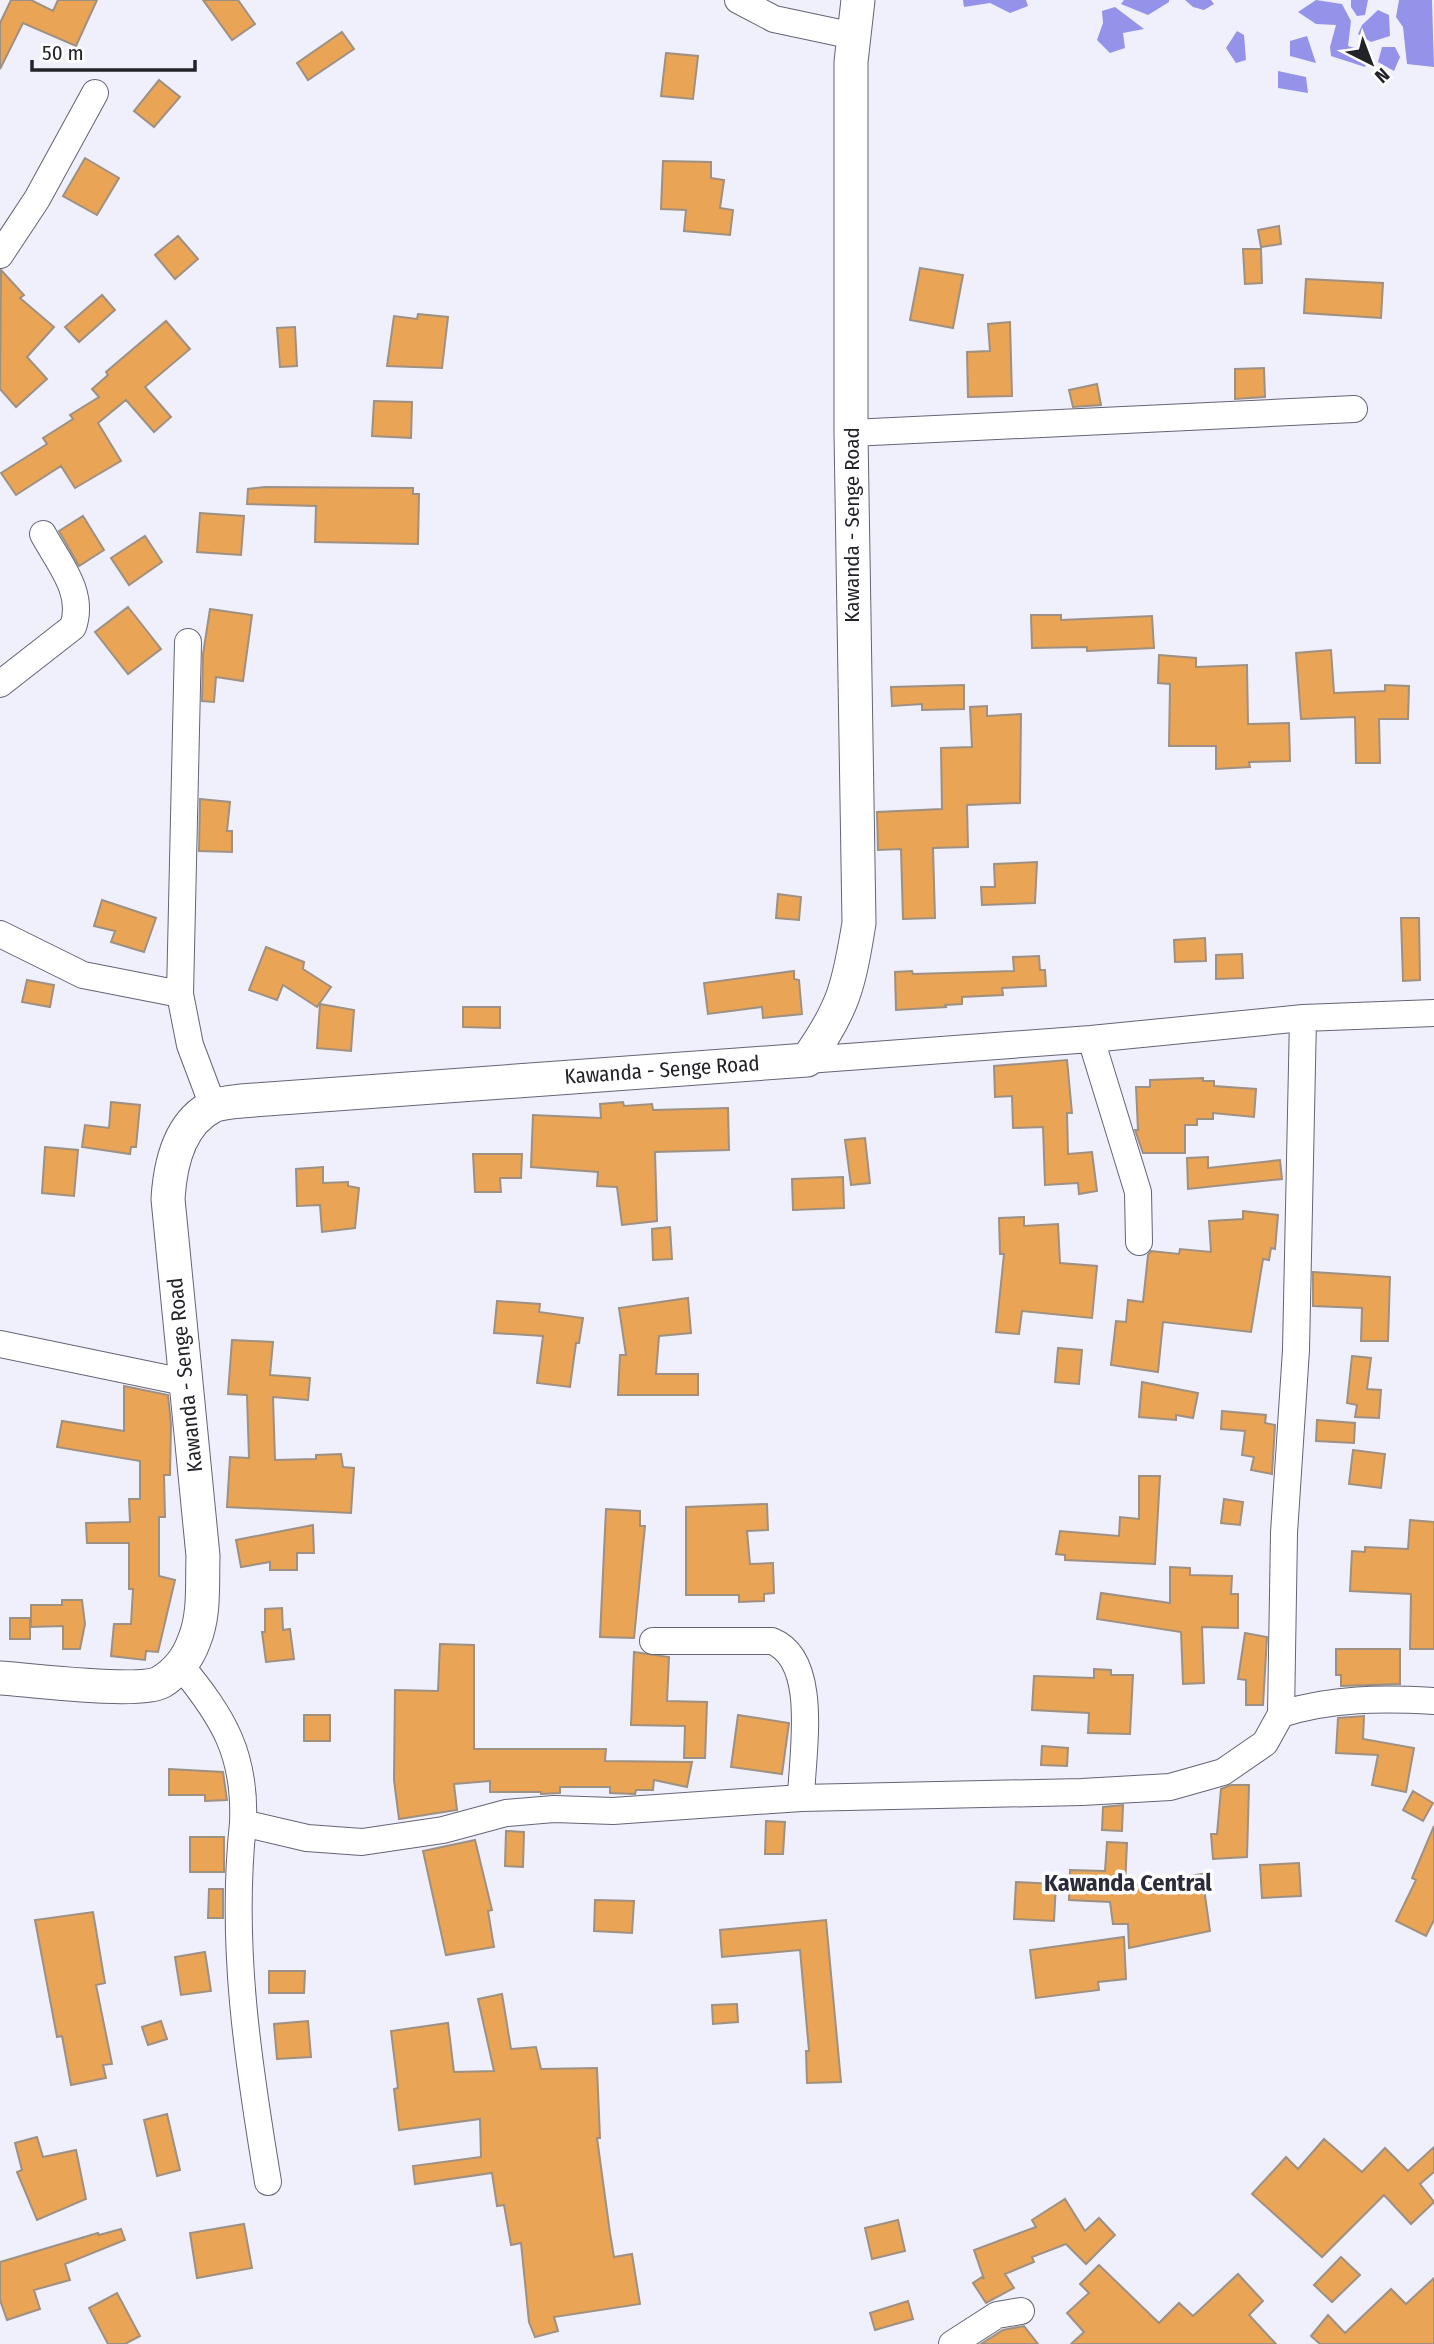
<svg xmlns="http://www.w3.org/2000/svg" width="1434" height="2344" font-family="'Fira Sans Condensed',sans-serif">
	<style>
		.water { fill: #9493e9 }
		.building { fill: #eaa456; stroke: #9e9082; stroke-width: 2 }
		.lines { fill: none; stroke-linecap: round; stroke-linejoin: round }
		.minor-casing { stroke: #636475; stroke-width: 28 }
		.tertiary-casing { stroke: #636475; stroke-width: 35 }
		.minor { stroke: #fff; stroke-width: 26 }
		.tertiary { stroke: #fff; stroke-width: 33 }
		.labels { text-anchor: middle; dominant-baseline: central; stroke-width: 7; stroke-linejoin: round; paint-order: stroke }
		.street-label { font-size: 21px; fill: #222229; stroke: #fff }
		.quarter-label { font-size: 24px; font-weight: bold; fill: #2b2b3a; stroke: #fff }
	</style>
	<rect width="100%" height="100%" fill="#f0f0fc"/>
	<path class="water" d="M963,0H1026L1028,6L1010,13L990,3L964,7Z
		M1124,0H1169V2L1148,15L1121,4Z
		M1185,0H1211L1214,4L1204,10L1193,7Z
		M1316,0L1342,4L1351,21L1348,46L1371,53L1365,67L1331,56L1330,47L1336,25L1316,24L1298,12Z
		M1351,0H1368L1365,15L1357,16L1351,7Z
		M1399,0H1432L1434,67L1407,64L1403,27L1396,17Z
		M1115,7L1144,29L1123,33L1125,48L1110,53L1097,40L1103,23L1102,11Z
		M1378,10L1389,15L1390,36L1371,42L1358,34L1362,25Z
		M1237,31L1244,35L1246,60L1236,63L1226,48Z
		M1307,36L1316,63L1290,56V41Z
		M1382,47H1395L1400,57L1394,71L1378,62Z
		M1278,71L1306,77L1308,93L1278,88Z"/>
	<path class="building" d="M11,0H31L53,11L58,0H97L76,46L23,23L0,69V23Z
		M203,0H238L255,24L232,40Z
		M342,32L354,49L308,80L297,63Z
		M666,53L698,56L693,99L661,96Z
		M159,80L180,97L154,127L134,111Z
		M85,158L119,178L97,215L63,196Z
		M663,161L711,162V178L724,180L720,208L733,210L730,235L684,231L686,210L661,209Z
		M1279,226L1281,244L1261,247L1258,230Z
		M178,236L198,259L175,279L155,255Z
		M1243,249H1261L1262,283L1245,284Z
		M920,268L963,275L953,328L910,320Z
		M1,270L24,295L20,298L54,327L27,357L47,379L16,407L0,389Z
		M1306,279L1383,283L1381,318L1304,313Z
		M102,295L115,310L79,342L65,327Z
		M418,314L448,317L442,368L387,366L394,316L417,319Z
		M166,321L190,349L145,387L171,417L154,432L126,400L98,423L121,461L75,488L61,466L16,495L1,473L47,444L43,438L73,419L70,415L99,397L92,389L108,375L106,372Z
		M1010,322L1012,396L968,397L967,352L990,351L988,324Z
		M295,327L297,366L280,367L277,328Z
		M1264,368L1265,397L1235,399V369Z
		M1097,384L1101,405L1073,407L1069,390Z
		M374,401L412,402L411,438L372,436Z
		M265,487L413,488V494H419L418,544L315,542L316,506L247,504L248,489Z
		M200,513L244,516L241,555L197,552Z
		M83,516L104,550L79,566L59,531Z
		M145,536L162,562L129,585L111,558Z
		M128,607L161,649L128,674L95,632Z
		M210,609L252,615L243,681L216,677L214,702L202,701L203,654Z
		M1031,615H1061V620L1152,616L1154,648L1087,651V647L1032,648Z
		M1331,650L1334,693L1385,691V685L1409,686L1408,719H1379L1380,763H1356L1355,717L1301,719L1296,653Z
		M1159,655L1196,658V667L1247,665L1248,724L1289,723L1290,761L1249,762L1250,767L1216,769V746H1169L1170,684L1158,683Z
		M964,685V709L922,710V704L892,706L891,687Z
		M987,706V716L1021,714L1020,803L967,805L968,847L933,848L935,918L903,919L901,849L878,850L877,812L942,809L941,748L972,747L970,707Z
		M200,799L230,802L227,831H232V852L199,851Z
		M1037,862L1035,903L982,905L981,887H995L994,864Z
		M778,894L801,897L799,920L776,918Z
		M102,900L156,918L144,952L111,942L115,931L94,926Z
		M1401,918H1419L1420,980L1403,981Z
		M1205,938L1206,961L1175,962L1174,940Z
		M266,947L304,962L303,969L331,987L317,1007L283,985L277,1000L249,990Z
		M1242,954L1243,978L1216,979V955Z
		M1039,956L1040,970H1045L1046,986L1002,988L1003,995L962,997V1004L945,1005L946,1007L896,1010L895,972L912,971L913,974L1014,971L1013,957Z
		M794,971V979L799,980L802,1014L763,1018L762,1007L708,1014L704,983Z
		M27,980L54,985L50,1007L22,1002Z
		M320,1004L354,1010L351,1051L317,1048Z
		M463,1007H500V1028L463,1027Z
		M1067,1060L1072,1113H1067L1068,1154L1092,1152L1097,1191L1079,1194L1078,1183L1045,1185L1043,1127L1013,1128L1012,1096L995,1097L994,1066Z
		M1203,1078V1081H1214V1086L1256,1089L1254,1117L1213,1113V1119H1197V1125H1185V1153H1143L1135,1130H1138L1136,1087H1150V1080Z
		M111,1102L140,1105L136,1147H131L130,1154L82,1147L85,1125L109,1128Z
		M623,1102L624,1106L652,1104L653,1110L728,1108L729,1150L655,1152L657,1221L622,1225L617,1187L597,1186L598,1172L531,1167L533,1115L601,1118L600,1104Z
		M865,1138L870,1183L851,1185L845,1140Z
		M45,1147L78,1150L74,1196L42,1193Z
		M473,1154H522L521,1178H500L501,1192H475Z
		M1208,1157V1168L1280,1160L1282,1179L1188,1189L1187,1158Z
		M323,1167V1183L348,1182V1186L359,1188L355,1228L322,1232L320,1205L297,1206L296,1169Z
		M843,1177L844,1208L793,1210L792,1179Z
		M1243,1211L1278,1215L1275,1249L1271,1248L1269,1260L1263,1259L1251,1332L1163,1322L1158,1372L1111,1365L1116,1321L1126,1322L1128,1300L1143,1302L1148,1255L1151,1251L1179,1254L1180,1249L1211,1252L1209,1221L1243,1219Z
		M1024,1217V1226L1058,1224L1060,1263L1097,1266L1092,1318L1022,1311L1019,1334L996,1332L1004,1254H1000L999,1218Z
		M670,1227L672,1259L653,1260L652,1229Z
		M1313,1272L1390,1277L1388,1341H1361L1362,1308L1313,1306Z
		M688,1298L691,1333L659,1336L656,1374H698V1395H618L620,1355H626L619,1308Z
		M497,1301L540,1304L539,1312L583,1318L579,1343H576L570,1387L537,1383L543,1336L494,1333Z
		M232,1340L273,1342L270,1375L310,1378L308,1400L273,1397L275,1460L316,1459V1455L341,1454L343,1467L354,1468L351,1513L227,1507L230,1457L249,1458L247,1395L228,1394Z
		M1058,1348L1082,1350L1079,1384L1055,1382Z
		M1352,1356L1371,1358L1367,1389L1381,1390L1379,1418L1355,1417L1357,1405L1347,1403Z
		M1142,1382L1198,1393L1193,1418L1176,1415V1420L1139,1417Z
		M124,1386L168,1395L171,1424L170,1475H164L165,1517H159V1576L175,1580L158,1652L146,1651L145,1660L111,1656L114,1624H131L133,1589H129V1543H87L86,1523L130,1522L129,1499H140V1461L57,1447L62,1421L124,1431Z
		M1222,1411L1266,1415L1265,1423L1275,1425L1272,1474L1251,1470L1254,1457L1242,1455L1245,1431L1221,1429Z
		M1317,1420L1355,1423L1354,1443L1316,1441Z
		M1353,1450L1385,1454L1381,1488L1349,1484Z
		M1139,1476H1160L1155,1564L1065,1560V1555L1056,1554L1060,1531L1119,1536L1120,1517L1139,1519Z
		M1224,1499L1243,1502L1240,1525L1221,1523Z
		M767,1504L768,1530L747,1531L750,1564L773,1563L774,1593L764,1594V1601L739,1602V1595H686V1507Z
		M606,1509L640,1511V1526H645L634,1638L600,1637Z
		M1410,1520L1434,1522V1649H1410L1411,1594L1350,1591L1352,1551L1365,1552V1547L1408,1549Z
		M313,1525L314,1553H297V1570H270V1562L241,1567L236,1540Z
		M1170,1567L1190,1568V1575L1232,1576L1231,1594H1238V1628L1202,1627L1204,1683L1183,1684L1181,1632L1097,1619L1101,1593L1170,1603Z
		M62,1600H82L85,1624L80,1649H63V1626L31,1627V1605H62Z
		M282,1608L283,1630L290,1629L294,1659L266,1662L262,1632H265V1609Z
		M10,1618H30V1639H10Z
		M1245,1633L1267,1637L1263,1705H1246V1680L1238,1679Z
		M440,1644L474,1645V1749H606L605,1761L692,1762L687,1787L654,1780L653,1790H636L635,1794L610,1793V1787H560V1793L541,1794V1792H490V1781L454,1784L457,1810L399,1819L394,1780L395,1690L438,1691Z
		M1336,1649H1400V1684L1341,1686V1675H1336Z
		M634,1652L669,1657L667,1701L707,1702L705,1758H684L685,1726L631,1725Z
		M1094,1669L1111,1670V1675H1133L1130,1734L1088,1733L1089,1713L1032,1710L1034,1676L1094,1678Z
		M304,1715H330V1741H304Z
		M738,1715L789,1723L782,1774L731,1767Z
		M1364,1716L1363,1739L1414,1748L1406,1792L1372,1785L1378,1755L1336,1753L1338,1718Z
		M1042,1746L1068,1748L1067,1766L1041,1765Z
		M169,1769L223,1772L227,1800L205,1801V1795H169Z
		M1231,1785H1249L1247,1857L1213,1859L1211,1834H1217L1221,1789Z
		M1413,1791L1433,1803L1423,1821L1403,1810Z
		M1123,1805L1122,1831L1102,1830L1103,1807Z
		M766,1821L785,1822L783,1854H765Z
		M1434,1826V1920L1426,1936L1396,1921L1416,1880L1412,1878Z
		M506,1831L524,1832L523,1867L505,1866Z
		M190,1837H224V1872H190Z
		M475,1840L492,1910L488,1911L494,1947L446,1955L423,1851Z
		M1107,1842L1127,1843L1125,1887L1202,1874L1210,1931L1129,1948L1128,1924H1113L1110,1902L1069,1900L1070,1870L1105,1871Z
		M1299,1863L1301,1896L1262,1898L1260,1865Z
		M1016,1882L1056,1884L1054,1921L1014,1919Z
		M209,1889H223V1918H208Z
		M595,1900L634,1901L632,1933L594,1931Z
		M93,1912L105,1983L96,1985L112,2064L103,2065L106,2078L71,2085L62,2036L57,2037L35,1920Z
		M826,1920L841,2082L807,2083L806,2051H809L800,1950L722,1957L720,1930Z
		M1124,1937L1126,1979L1098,1982L1099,1990L1036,1998L1030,1950Z
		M205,1952L211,1991L181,1995L175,1957Z
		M269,1971H305L304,1993H269Z
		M502,1994L511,2049L536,2047L541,2069L597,2068L600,2138H597L610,2233L614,2257L632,2254L640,2304L554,2317L558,2331L535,2337L529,2322L521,2243L511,2245L504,2205L497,2206L492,2173L415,2184L413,2166L481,2157L480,2119L399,2130L394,2089L398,2088L391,2031L448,2023L454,2072L494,2071L478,1999Z
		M737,2004L738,2022L713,2024L712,2005Z
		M161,2021L167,2039L148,2045L142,2027Z
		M308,2021L311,2057L277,2059L274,2024Z
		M167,2114L180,2170L157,2176L144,2120Z
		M37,2137L43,2157L76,2150L86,2199L37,2220L17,2172L22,2170L15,2143Z
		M1324,2139L1362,2172L1385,2148L1408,2171L1434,2147V2172L1420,2184L1434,2202L1411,2224L1384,2195L1322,2257L1252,2194L1286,2157L1298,2169Z
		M1065,2199L1085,2231L1099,2218L1115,2235L1086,2264L1066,2244L1032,2257L1034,2262L1005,2274L1014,2288L986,2303L973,2283L982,2277L984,2279L974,2250L1036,2227L1032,2220Z
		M898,2220L905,2251L872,2259L865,2228Z
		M244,2224L252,2268L197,2278L190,2233Z
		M121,2229L125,2240L65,2264L70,2280L34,2290L40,2309L7,2320L0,2300V2262L98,2233L99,2235Z
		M1341,2257L1360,2275L1332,2302L1314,2285Z
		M1099,2265L1159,2323L1179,2303L1193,2316L1238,2274L1263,2301L1249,2315L1276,2344H1071L1084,2332L1067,2313L1089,2293L1080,2284Z
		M1434,2278V2344H1320L1311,2336L1328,2315L1345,2333L1391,2289L1406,2304Z
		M117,2293L140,2336L125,2344H108L89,2308Z
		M908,2301L913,2319L875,2330L870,2313Z
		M1024,2326L1038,2344H981L1003,2330Z"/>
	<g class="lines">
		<g class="minor-casing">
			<path id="minor" d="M738,0L774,19L854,36
				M0,255L37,199L95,93
				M851,433L1354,409
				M188,642L180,994L190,1045L213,1106
				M0,684L73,627C85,592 59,564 43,534
				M0,934L83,975L180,994
				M1091,1039L1138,1192L1139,1242
				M807,1060L1091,1039L1303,1018L1434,1013
				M0,1344L184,1382
				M653,1641H772C820,1660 802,1754 801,1798
				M181,1666C223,1717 246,1754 243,1823L307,1838L362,1842L443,1830L506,1813L554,1809L613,1811L801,1798L1082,1792L1170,1787L1223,1772L1265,1743L1281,1714L1284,1533L1296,1350L1303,1018
				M1281,1714C1333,1698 1381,1698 1434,1701
				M243,1823C230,1945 248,2062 268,2182
				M952,2344L997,2315L1021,2311"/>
		</g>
		<g class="tertiary-casing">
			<path id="tertiary" d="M0,1678C31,1680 139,1694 161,1682C176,1673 188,1658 194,1641C205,1615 202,1584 203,1556L168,1199C170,1166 179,1123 213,1106C220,1103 232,1102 241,1101L807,1060C844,1008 849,985 859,923L851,433V62L858,0"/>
		</g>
		<use href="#minor" class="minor"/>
		<use href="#tertiary" class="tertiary"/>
	</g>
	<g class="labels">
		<g class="street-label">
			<text transform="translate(852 525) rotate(-90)">Kawanda - Senge Road</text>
			<text transform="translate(662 1070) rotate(-4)">Kawanda - Senge Road</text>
			<text transform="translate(185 1375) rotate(-96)">Kawanda - Senge Road</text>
		</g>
		<g class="quarter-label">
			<text x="1128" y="1883">Kawanda Central</text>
		</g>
	</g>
	<g transform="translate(1371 63) rotate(138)" stroke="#ffffff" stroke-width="5" paint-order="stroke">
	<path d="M0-5L12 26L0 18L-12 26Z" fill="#222229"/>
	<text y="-10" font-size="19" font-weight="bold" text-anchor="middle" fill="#222229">N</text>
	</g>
	<path d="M32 60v10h163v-10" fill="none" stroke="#222229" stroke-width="3.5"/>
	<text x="42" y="60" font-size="21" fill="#222229" stroke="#ffffff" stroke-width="5" paint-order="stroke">50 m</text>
</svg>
